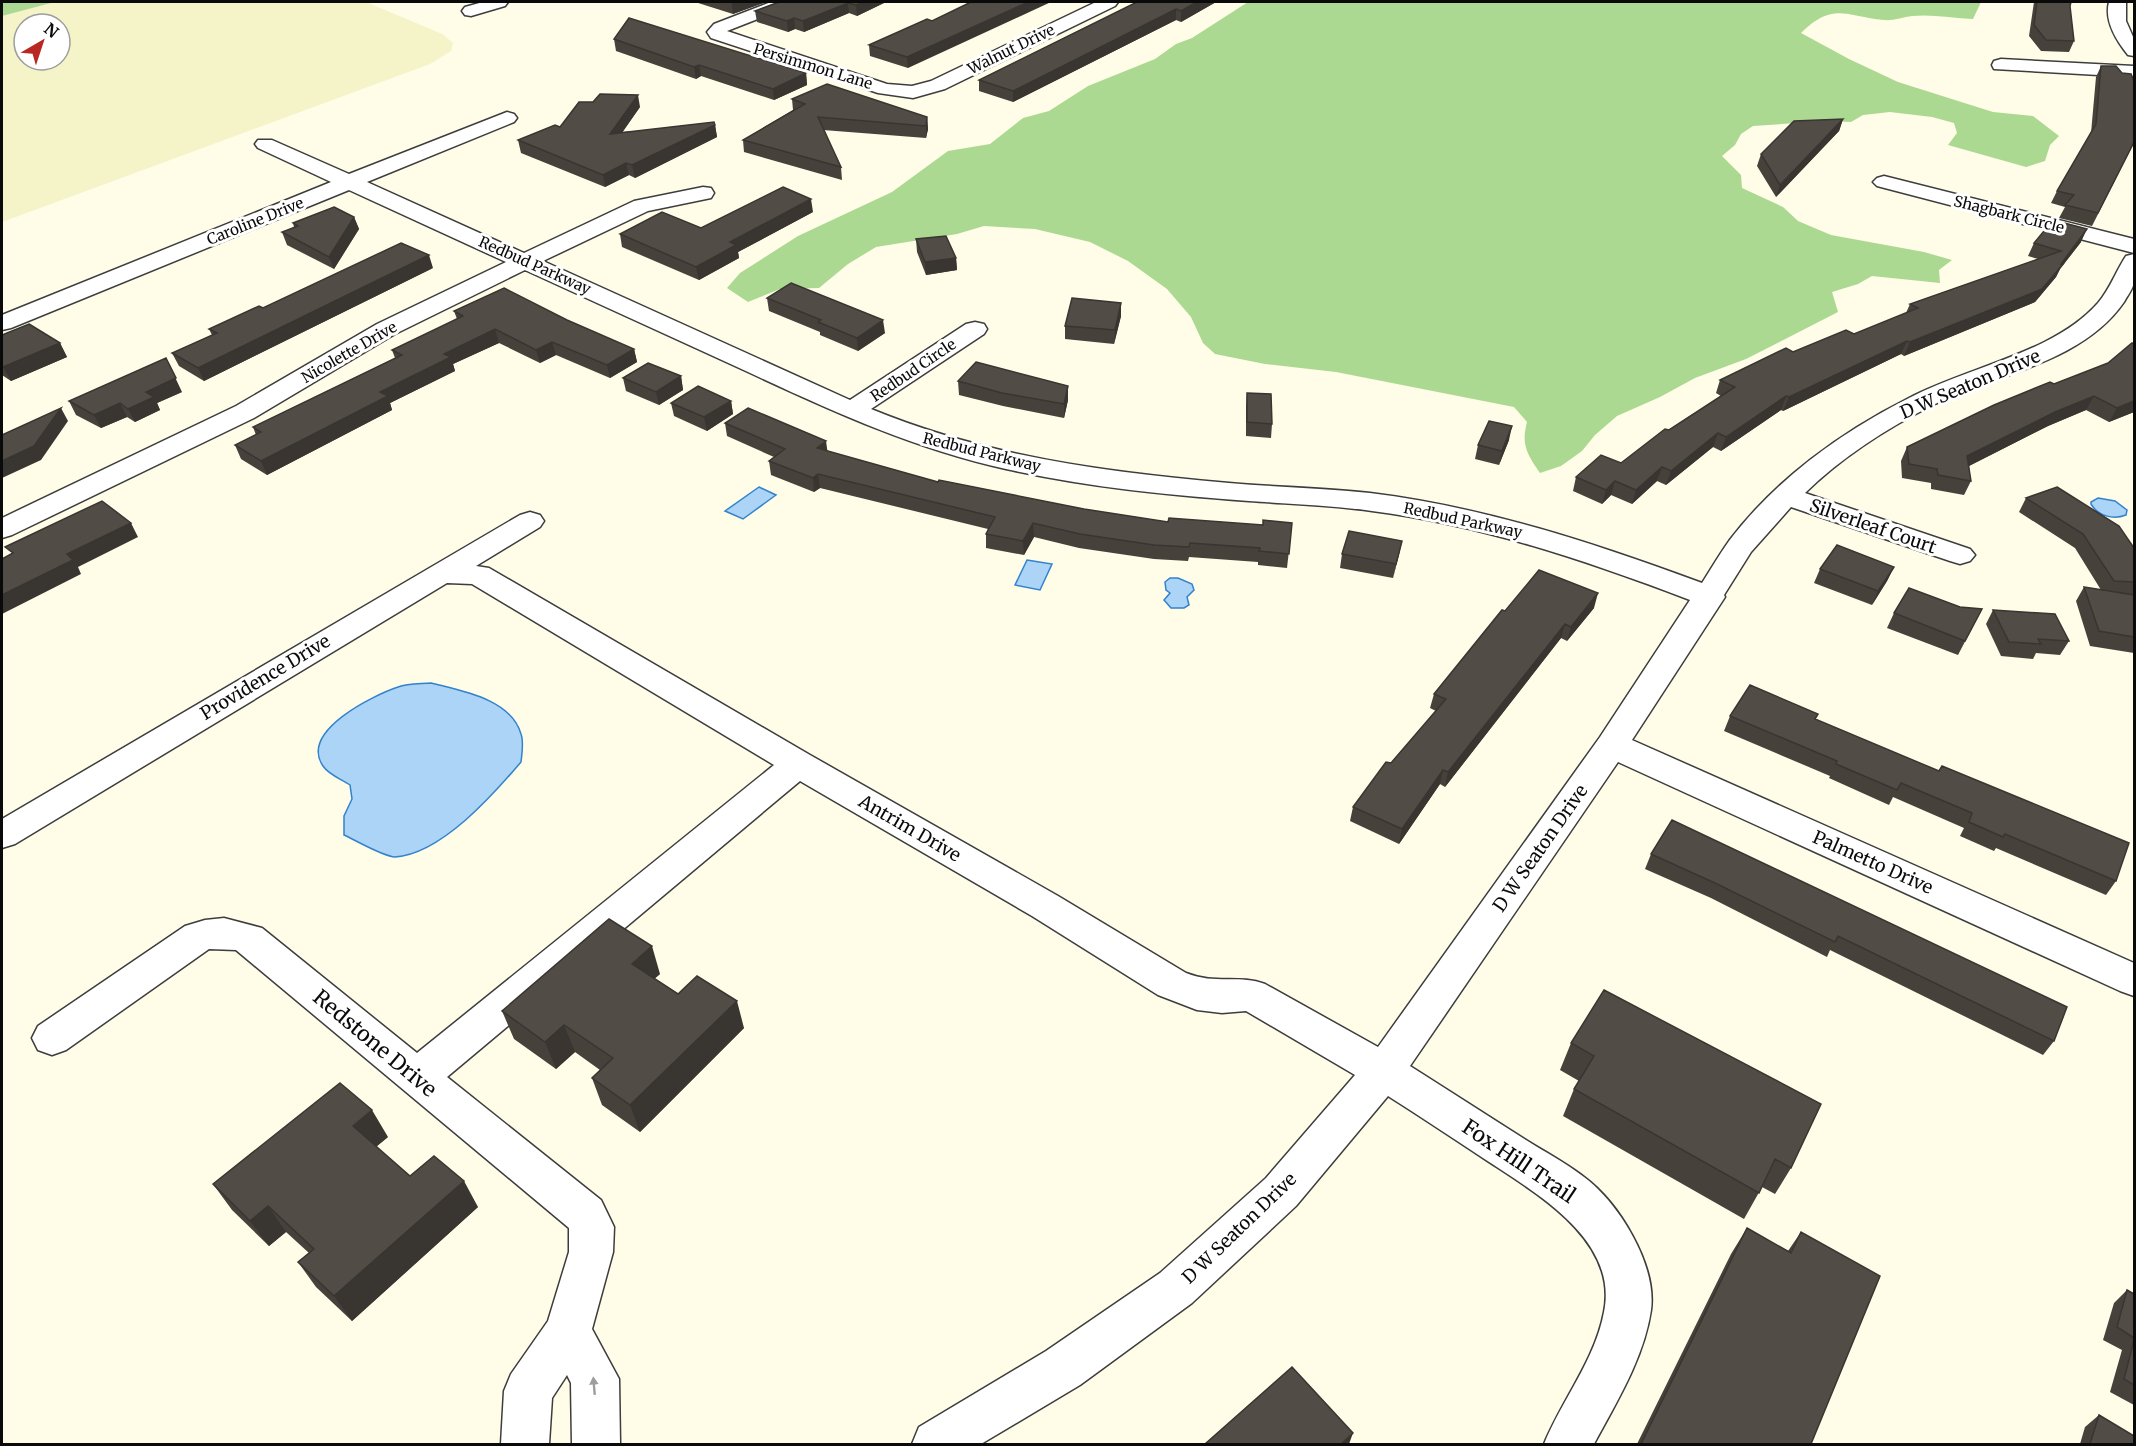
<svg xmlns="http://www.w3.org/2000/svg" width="2136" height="1446" font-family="Merriweather,serif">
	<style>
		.farmland { fill: #f4f4c8; fill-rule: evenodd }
		.forest { fill: #acd991 }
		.water { fill: #acd4f6; stroke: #3283cd; stroke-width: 1.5 }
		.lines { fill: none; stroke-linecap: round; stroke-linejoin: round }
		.minor-casing { stroke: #3d3d3d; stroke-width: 3 }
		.minor { fill: #fff; fill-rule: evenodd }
		.wall { fill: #47413c }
		.shaded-wall { fill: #393531 }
		.building { fill: #524c46; stroke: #393531; stroke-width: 1.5 }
		.oneway { fill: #9d9d9d }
		.labels { text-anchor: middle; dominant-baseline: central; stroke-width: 6; stroke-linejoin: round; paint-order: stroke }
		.far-street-label { font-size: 15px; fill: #0a0a0a; stroke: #fff }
		.street-label { font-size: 18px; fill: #0a0a0a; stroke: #fff }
		.near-street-label { font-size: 21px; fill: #0a0a0a; stroke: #fff }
	</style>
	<rect width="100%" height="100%" fill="#fffce7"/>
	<path class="farmland" d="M55,2H366L442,34L453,43L451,51L430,64L2,222V16ZM24,24H60V60H24Z"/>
	<path class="forest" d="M2,2H55L2,16Z
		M1248,2H1981L1973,19C1953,18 1931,14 1912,16C1903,17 1893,21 1884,20C1846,17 1834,1 1801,33L1849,59L1898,82L1993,112L2033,116L2059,136L2050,145L2045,161L2026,167L1948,145L1957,133L1954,123L1932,117L1890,112L1863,115L1851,122L1826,121L1753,126L1741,134L1735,145L1722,156L1741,175L1742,188L1783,207L1798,221L1831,235L1924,252L1952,260L1939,270L1940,283L1872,276L1858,284L1832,292L1838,312L1746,359L1695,378L1660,397L1617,416L1595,435L1582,451L1561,466L1540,473C1527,454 1521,445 1527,422L1514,407L1336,372L1265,364L1215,354L1203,343L1191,317L1167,289L1128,261L1090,242L1035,229L984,226L957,234L876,247L848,264L819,288L780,289L748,302L727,288L740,273L798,236L892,192L948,151L990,144L1023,118L1049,111L1088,86L1155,59L1176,44L1192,38Z"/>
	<path class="water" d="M759,487L776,495L743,519L725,511Z
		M2098,498L2115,501L2127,510L2126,515C2113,520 2098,516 2091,504V502Z
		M1027,560L1052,564L1040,590L1015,585Z
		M1170,578H1178L1192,584L1194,590L1187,597L1189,605L1184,608H1171L1164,600L1170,593L1166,590L1165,582Z
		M431,683C462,691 511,699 521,734C524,742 522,753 521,762C493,795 441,854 395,857C384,857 355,840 344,835V816L352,799L350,785C341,779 329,775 323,766C299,731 374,695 398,687C408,683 421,684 431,683Z"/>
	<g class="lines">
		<g class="minor-casing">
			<path id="minor" d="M483,2H508L505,6L471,16L465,15L462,11L465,7Z
				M771,2H794L791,6L727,31L887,84L912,86L931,81L1096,2H1118L1115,6L945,89L913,98L878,93L711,38L707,32L714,24Z
				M2109,2H2126V21L2134,39V56L2128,55C2116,40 2104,21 2109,2Z
				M2001,59L2134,66V77L1994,69L1992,65L1994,61Z
				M507,112L514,114L517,118L514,122L367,182L524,253L634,201L703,187L711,188L714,193L711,198L648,211L543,261L850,400L966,324L975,322L984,324L987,329L984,334L871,409C988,457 1105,472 1229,483C1276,487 1323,488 1370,493C1484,507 1594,543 1702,583C1711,569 1719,555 1729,541C1775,480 1841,432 1909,398C1968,367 2054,353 2098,303C2110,289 2116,271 2126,256L2134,254C2134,263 2136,273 2134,282C2133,289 2127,296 2124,302C2082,363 1996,374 1933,405C1887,428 1842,457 1805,493L1970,549L1975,555L1970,561L1960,564L1950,561L1791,507L1751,552L1724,595L1725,597L1632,740L2134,963V996L2120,991L1618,762L1410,1066C1449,1091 1487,1115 1526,1140C1545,1152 1566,1163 1584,1177C1619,1203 1657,1265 1651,1310C1644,1358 1616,1403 1594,1444H1544C1562,1400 1595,1360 1604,1312C1619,1239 1534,1192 1483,1158C1451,1137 1420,1116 1388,1096L1296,1206L1192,1303L1080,1385L981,1444H912L919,1427L1046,1351L1160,1273L1266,1178L1355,1075L1246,1011L1222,1013L1197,1010L1158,995L1032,916L800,781L447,1077L601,1200L614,1227L613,1252L592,1329L619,1379L620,1444H572L571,1383L567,1375L552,1398L549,1444H501L504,1391L511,1374L548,1321L569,1252V1228L236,950L209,949L66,1050L52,1055L38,1050L32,1038L38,1026L185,926L205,920L224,918L262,928L417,1053L774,765L472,584L447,583L15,844L2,848V819L520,515L530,512L540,515L544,521L540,527L476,566L489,568L810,755L1058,896L1186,973C1216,985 1238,974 1265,984L1378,1047L1600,737L1690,600C1587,561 1482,525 1372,511C1331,505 1290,504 1249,501C1168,495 1086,487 1006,469C915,449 832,411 748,372C674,338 599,304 525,270L395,334L254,418L12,535L2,538V518L236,406L377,324L506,262L349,190L11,328L2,330V315L331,182L258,148L255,144L258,140H272L349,174Z
				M1884,176L2134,239V253L1877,186L1873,182L1877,178Z"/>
		</g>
		<use href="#minor" class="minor"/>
	</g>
	<path class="wall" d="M695,2H766L733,14Z
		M779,2H886L857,16L849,13L804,32L795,29L788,32L757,22L755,11Z
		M1137,2H1216L1181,22L1176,20L1013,102L979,91V80Z
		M2034,2H2071L2070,6L2074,41L2069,52L2041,51L2029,36Z
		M932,21L908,68L870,56L869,45Z
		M614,39L806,73L807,85L774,100L701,76L696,79L616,51Z
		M2101,66L2134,143L2092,226L2059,218L2065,207L2051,203L2057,191L2091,133L2096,77Z
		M792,99L927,117L928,129L926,138L823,130L841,167L842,180L744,152L743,140L793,110Z
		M640,107L622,132L715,125L717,137L635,178L629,175L605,187L521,153L518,140L560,127Z
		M1843,119L1839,131L1776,197L1757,166L1761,154Z
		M813,212L738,252L739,258L699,280L622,247L620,234L701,228Z
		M354,217L359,229L334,269L287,245L282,232L294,227L293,223Z
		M916,239L956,258L957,270L926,275L917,252Z
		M2081,242L2060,269L2056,277L2035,302L1904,356L1901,354L1783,411L1781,410L1721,451L1713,447L1666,485L1657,481L1632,504L1611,495L1602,504L1573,491L1576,477L1621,463L1721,396L1716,393L1720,380L1793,352L1854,334L1906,313L1910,304L2038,259L2028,256L2034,243Z
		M433,268L204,381L179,366L172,353L212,335L209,329L263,308Z
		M767,298L885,333L858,351L820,335V332L769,311Z
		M1121,303V316L1114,344L1065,339V326Z
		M454,311L567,320L634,349L637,362L610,378L556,355L540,363L499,343L453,364L455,371L390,403L392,410L267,475L241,459L235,445L256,435L253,427L395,358L392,350L457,319Z
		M2,335L60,343L67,357L11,381L2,375Z
		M2134,344V412L2109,422L2086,410L2048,426L1969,466L1971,481L1964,495L1931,489V483L1902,478L1901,461L1907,447L2054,384L2108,363Z
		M681,376L683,390L659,405L626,391L623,378Z
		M958,381L1068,400L1064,418L1003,406L959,395Z
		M182,392L157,403L160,410L135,422L127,417L101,428L76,415L69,401Z
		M1247,393L1272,424L1271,438L1246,436V406Z
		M731,401L733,414L707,431L674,416L671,403Z
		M725,423L938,482L1084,509L1168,522L1263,525L1292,523L1287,568L1258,565V562L1189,557L1188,561L1154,559L1079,548L1034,537L1024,555L986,548V534L988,529L820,488L814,492L771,475L769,461L774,457L727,436Z
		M1509,440L1499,465L1475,459L1478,445Z
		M2026,498L2134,548V653L2090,646L2076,601L2084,587L2101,590L2075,548L2019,512Z
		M1402,541L1393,578L1340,568L1342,554Z
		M1894,567L1887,581L1872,605L1814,583L1820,569Z
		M1960,607L1982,609L1958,655L1887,628L1894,613Z
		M1594,608L1567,641L1561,638L1445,787L1440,784L1399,844L1350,821L1353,807L1436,711L1430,708L1434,694L1505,611Z
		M1993,610L2069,641L2060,655L2036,653L2033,659L2001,656L1986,624Z
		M1730,716L1816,719L2116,881L2106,895L1996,848L1994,851L1960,836L1964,828L1893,797L1889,805L1829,778L1830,776L1724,731Z
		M1672,820L2054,1041L2043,1055L1830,950L1827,957L1711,898L1645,869L1651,854Z
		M660,974L654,979L678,994L744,1028L640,1132L602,1105L592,1078L600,1070L575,1052L556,1069L514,1039L502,1011Z
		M1571,1043L1791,1168L1775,1194L1762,1187L1744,1219L1563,1116L1574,1089L1579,1081L1560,1070Z
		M388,1137L376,1147L410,1176L478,1207L352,1321L316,1287L298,1262L309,1253L286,1232L269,1246L232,1210L213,1184Z
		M1747,1228L1788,1251L1801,1232L1811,1444H1637L1731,1254Z
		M2127,1290L2134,1294V1405L2110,1392L2122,1350L2103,1340L2114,1303Z
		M2099,1415L2134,1444H2080L2085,1427Z"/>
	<path class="shaded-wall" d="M736,2H766L733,14L732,3Z
		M863,2H886L857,16L856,5Z
		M1028,2H1051L908,68L907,57Z
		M1197,2H1216L1181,22V11Z
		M848,3L849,13L804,32L803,21Z
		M1176,9V20L1013,102V91Z
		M794,18L795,29L788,32L787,21Z
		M699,65L701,76L696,79L694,67Z
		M806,73L807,85L774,100L773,89Z
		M638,95L640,107L613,146L610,134Z
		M927,117L928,129L926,138V126Z
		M1843,119L1839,131L1776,197L1780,185Z
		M715,125L717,137L635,178L632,165Z
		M626,163L629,175L605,187L603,175Z
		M811,199L813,212L738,252L739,258L699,280L696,267L730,242Z
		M354,217L359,229L334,269L329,257Z
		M2087,229L2081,242L2060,269L2056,277L2035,302L1904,356L1910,342L2061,264Z
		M429,255L433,268L204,381L198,368Z
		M956,258L957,270L926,275L925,262Z
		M1121,303V316L1114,344L1115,330Z
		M883,320L885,333L858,351L857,338Z
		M495,329L499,343L453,364L455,371L390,403L392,410L267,475L261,461L444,354Z
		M1907,341L1901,354L1783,411L1789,397Z
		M552,342L556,355L540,363L536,350Z
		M60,343L67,357L11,381L3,367Z
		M634,349L637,362L610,378L607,365Z
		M166,358L182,392L157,403L160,410L135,422L128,409L146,392Z
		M681,376L683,390L659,405L656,392Z
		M1068,386V400L1064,418V404Z
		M1786,396L1781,410L1721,451L1726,437Z
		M2094,396L2086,410L2048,426L1961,470L1967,456L2055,412Z
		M731,401L733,414L707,431L704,417Z
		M2134,401V412L2109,422L2117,408Z
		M120,403L127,417L101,428L94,415Z
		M61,408L68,421L41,460L2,478V461Z
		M1512,426L1509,440L1499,465L1502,451Z
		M1718,433L1713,447L1666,485L1671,471Z
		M826,441L828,455L817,448Z
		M1662,467L1657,481L1632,504L1636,490Z
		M818,474L820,488L814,492L813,478Z
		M1615,481L1611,495L1602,504L1606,490Z
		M131,523L138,537L78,567L81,574L2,614V595L67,554Z
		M1033,523L1034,537L1024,555L1023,541Z
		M1402,541L1399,555L1393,578L1396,564Z
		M1894,567L1887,581L1872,605L1878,591Z
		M1598,593L1594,608L1567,641L1571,627Z
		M1565,624L1561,638L1445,787L1448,772Z
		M1443,770L1440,784L1399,844L1402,829Z
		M652,946L660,974L640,991L632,964Z
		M737,1001L744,1028L640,1132L630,1105Z
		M564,1025L575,1052L556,1069L545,1042Z
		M372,1110L388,1137L368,1153L353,1126Z
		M464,1181L478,1207L352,1321L334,1296Z
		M268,1206L286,1232L269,1246L250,1221Z
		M1353,1433L1349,1444H1341Z"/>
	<path class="building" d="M779,2H863L856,5L848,3L803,21L794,18L787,21L755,11Z
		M971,2H1028L907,57L869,45L927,19L932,21Z
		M1137,2H1197L1181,11L1176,9L1013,91L979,80Z
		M2037,2H2071L2070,6L2074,41L2046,40L2034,25Z
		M629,18L806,73L773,89L699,65L694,67L614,39Z
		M2101,66H2116L2122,73L2131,74L2134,81V142L2098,213L2065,205L2074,195L2057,191L2096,124Z
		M827,84L927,117L926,126L818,117L841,167L743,140L805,104L792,99Z
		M600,94L638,95L610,134L714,122L715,125L632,165L626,163L603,175L518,140L555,125L560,127L579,102H593Z
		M1843,119L1780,185L1761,154L1794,121Z
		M783,187L811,199L730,242L736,245L696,267L620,234L662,212L701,228Z
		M334,207L354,217L329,257L282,232L298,226L293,223Z
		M2053,220L2087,229L2061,264H2063L2042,289L1910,342L1907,341L1789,397L1786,396L1726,437L1718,433L1671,471L1662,467L1636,490L1615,481L1606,490L1576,477L1601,455L1621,463L1665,429L1669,430L1735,387L1720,380L1786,348L1793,352L1846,330L1854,334L1918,308L1910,304L2061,251L2034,243Z
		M946,236L956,258L925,262L916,239Z
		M401,243L429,255L198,368L172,353L217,333L209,329L259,306L263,308Z
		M791,283L883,320L857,338L818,322L821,320L767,298Z
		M504,288L567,320L634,349L607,365L552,342L536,350L495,329L444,354L451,357L380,392L388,396L261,461L235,445L261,432L253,427L402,355L392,350L463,316L454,311Z
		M1072,298L1121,303L1115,330L1065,326Z
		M29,324L60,343L3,367L2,366V335Z
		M2132,343L2134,344V401L2117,408L2094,396L2055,412L1967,456L1971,481L1938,475L1937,469L1909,464L1907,447L1994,405L2050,382L2054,384L2108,363Z
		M166,358L176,378L146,392L154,397L128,409L120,403L94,415L69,401Z
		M976,362L1068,386L1064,404L1002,393L958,381Z
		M648,363L681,376L656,392L623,378Z
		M698,386L731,401L704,417L671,403Z
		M1247,393L1271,394L1272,424L1247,422Z
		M61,408L34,446L2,461V435Z
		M748,408L826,441L817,448L938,482L939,480L1084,509L1168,522L1169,518L1263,525V520L1292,523L1289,554L1259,551L1260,548L1190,543L1189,547L1154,545L1080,534L1033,523L1023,541L986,534L995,517L818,474L813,478L769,461L785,449L725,423Z
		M1489,421L1512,426L1502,451L1478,445Z
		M2057,487L2119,526L2134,548V582L2114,581L2083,534L2026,498Z
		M102,501L131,523L67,554L73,560L2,595V559L13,553L5,547Z
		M1349,531L1402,541L1396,564L1342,554Z
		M1837,545L1894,567L1878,591L1820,569Z
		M1539,570L1598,593L1571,627L1565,624L1448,772L1443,770L1402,829L1353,807L1386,762L1391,763L1446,699L1434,694L1502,610L1505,611Z
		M2084,587L2134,595V637L2099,631Z
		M1909,588L1960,607L1982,609L1965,641L1894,613Z
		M1993,610L2055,614L2069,641L2038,639L2041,644L2009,642Z
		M1750,685L1818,714L1815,719L1939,771L1942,766L2129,843L2116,881L2005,834L2003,837L1969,822L1972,813L1901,783L1897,790L1836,764L1837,761L1730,716Z
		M1672,820L2067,1007L2054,1041L1838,936L1835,942L1717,884L1651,854Z
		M609,919L652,946L632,964L678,994L697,976L737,1001L630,1105L592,1078L613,1058L564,1025L545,1042L502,1011Z
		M1604,990L1821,1104L1791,1168L1775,1159L1759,1193L1574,1089L1594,1056L1571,1043Z
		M340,1083L372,1110L353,1126L410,1176L434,1156L464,1181L334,1296L298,1262L314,1249L268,1206L250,1221L213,1184Z
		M1747,1228L1791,1253L1801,1232L1880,1276L1811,1444H1641Z
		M2127,1290L2134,1294V1338L2117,1327Z
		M2134,1340V1385L2124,1379Z
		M1292,1367L1353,1433L1341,1444H1205Z
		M2099,1415L2134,1436V1444H2090Z"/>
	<defs><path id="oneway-solid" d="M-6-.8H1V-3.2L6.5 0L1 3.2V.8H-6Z" transform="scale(1.5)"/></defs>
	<use class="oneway" href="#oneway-solid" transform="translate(594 1386) rotate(-95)"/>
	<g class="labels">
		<g class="far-street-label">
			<text transform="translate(1011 49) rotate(-26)">Walnut Drive</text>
			<text transform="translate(813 66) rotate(17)">Persimmon Lane</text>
			<text transform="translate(2009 214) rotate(14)">Shagbark Circle</text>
			<text transform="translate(255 221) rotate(-22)">Caroline Drive</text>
			<text transform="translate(535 265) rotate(24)">Redbud Parkway</text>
			<text transform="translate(349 352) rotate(-30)">Nicolette Drive</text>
			<text transform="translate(913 370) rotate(-34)">Redbud Circle</text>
			<text transform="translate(982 452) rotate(14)">Redbud Parkway</text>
			<text transform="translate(1463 520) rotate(12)">Redbud Parkway</text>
		</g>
		<g class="street-label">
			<text transform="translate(1970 384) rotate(-23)">D W Seaton Drive</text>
			<text transform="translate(1873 526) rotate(19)">Silverleaf Court</text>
			<text transform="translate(265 677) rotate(-31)">Providence Drive</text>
			<text transform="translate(910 828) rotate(30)">Antrim Drive</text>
			<text transform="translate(1540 848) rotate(-55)">D W Seaton Drive</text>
			<text transform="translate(1873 862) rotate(24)">Palmetto Drive</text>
			<text transform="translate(1239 1228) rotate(-44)">D W Seaton Drive</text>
		</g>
		<g class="near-street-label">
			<text transform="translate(375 1043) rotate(40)">Redstone Drive</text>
			<text transform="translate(1519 1161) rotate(34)">Fox Hill Trail</text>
		</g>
	</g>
	<rect width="2136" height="1446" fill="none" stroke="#0a0a0a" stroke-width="6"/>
	<g transform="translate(42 42) rotate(39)"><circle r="28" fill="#ffffff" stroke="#9d9d9d" stroke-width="1.5"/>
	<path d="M0-4.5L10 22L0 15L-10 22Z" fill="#b92723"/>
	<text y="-9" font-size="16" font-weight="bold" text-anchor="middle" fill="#0a0a0a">N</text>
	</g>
</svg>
